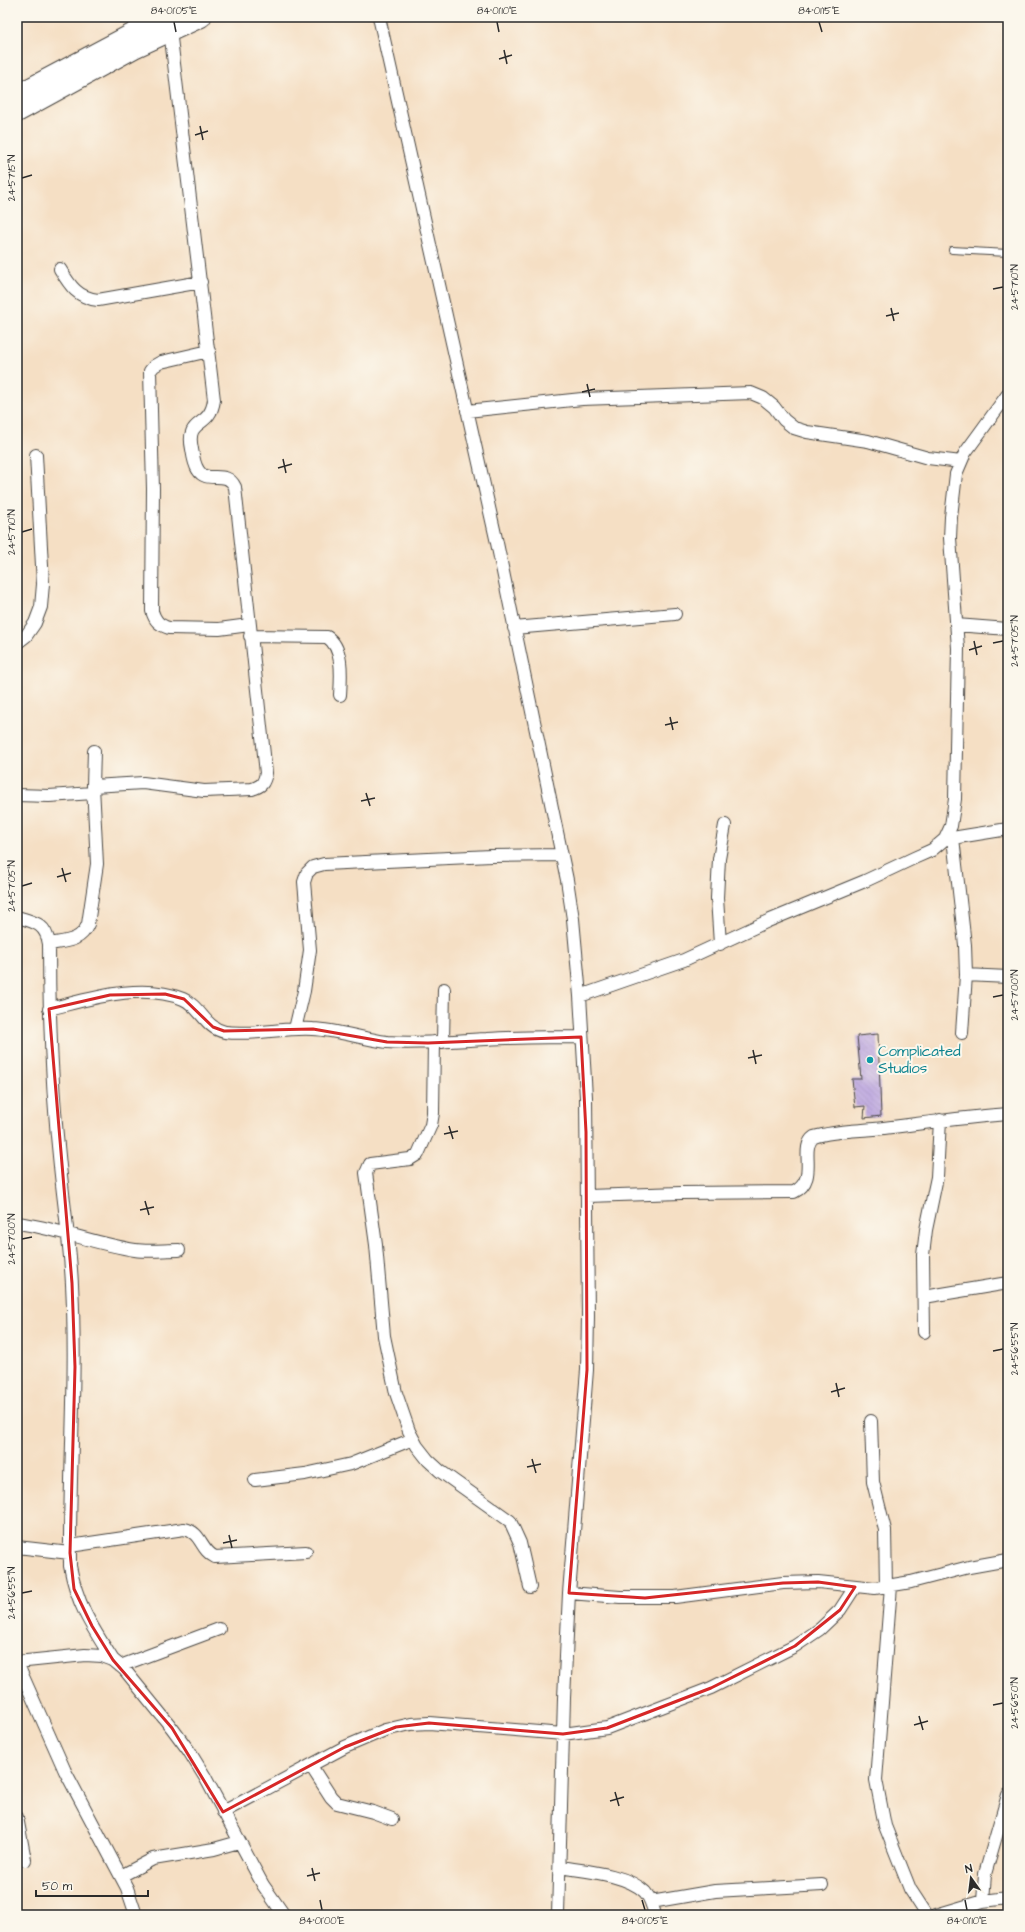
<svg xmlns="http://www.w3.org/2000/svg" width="1025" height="1932" font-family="'Architects Daughter',sans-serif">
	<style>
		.building { fill: url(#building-back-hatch) }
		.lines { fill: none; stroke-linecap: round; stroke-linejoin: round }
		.service-casing { stroke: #494642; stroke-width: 8 }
		.minor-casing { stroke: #494642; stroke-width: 14 }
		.trunk-casing { stroke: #494642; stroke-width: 22 }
		.service { stroke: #fff; stroke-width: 6 }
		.minor { stroke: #fff; stroke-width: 12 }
		.trunk { stroke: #fff; stroke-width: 20 }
		.marked { fill: none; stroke: #d62828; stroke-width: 3; stroke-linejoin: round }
		.ticks { fill: none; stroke: #2b2b2b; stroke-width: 1.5 }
		.culture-dot { fill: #0f9aa8; stroke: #fbf7ec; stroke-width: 1.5 }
		.labels { text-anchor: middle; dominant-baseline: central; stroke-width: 4; stroke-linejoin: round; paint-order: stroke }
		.culture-label { font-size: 15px; fill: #0d838f; stroke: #fbf7ec; text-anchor: start }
		.neatline { fill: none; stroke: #2b2b2b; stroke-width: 1.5 }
		.ticks-label { font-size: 10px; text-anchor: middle; fill: #2b2b2b }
	</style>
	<defs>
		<pattern id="building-back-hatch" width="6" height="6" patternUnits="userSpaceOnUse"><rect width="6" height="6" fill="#b49bde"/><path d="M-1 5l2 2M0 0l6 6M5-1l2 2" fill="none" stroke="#937fb4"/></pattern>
	</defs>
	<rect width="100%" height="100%" fill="#fbf7ec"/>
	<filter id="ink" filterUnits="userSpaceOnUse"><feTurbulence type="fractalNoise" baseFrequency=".025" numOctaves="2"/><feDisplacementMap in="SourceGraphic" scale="8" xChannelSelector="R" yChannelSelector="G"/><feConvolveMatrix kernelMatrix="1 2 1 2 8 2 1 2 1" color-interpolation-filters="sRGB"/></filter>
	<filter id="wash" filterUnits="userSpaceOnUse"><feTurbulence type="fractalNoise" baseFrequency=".012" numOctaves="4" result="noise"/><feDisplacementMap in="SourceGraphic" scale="16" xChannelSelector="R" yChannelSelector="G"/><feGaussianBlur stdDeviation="0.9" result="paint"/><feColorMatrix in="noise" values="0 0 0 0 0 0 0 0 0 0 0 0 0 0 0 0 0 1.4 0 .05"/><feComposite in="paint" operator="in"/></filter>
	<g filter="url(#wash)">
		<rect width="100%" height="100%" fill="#f5dfc4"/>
		<g id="blocks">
			<path class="building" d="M878,1034L881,1116L864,1118L865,1106L855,1107L852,1079H861L857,1036Z"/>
		</g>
	</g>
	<g filter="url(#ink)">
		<use href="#blocks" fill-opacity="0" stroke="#494642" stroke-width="1"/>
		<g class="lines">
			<g class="service-casing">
				<path id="service" d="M952,250L1008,253"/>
			</g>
			<g class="minor-casing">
				<path id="minor" d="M379,17L497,543L567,880L573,919L580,996L586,1097L588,1316L587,1370L569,1593L564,1698L558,1915
					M60,269C70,286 78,298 98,300L201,282
					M209,351L161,362L154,366L150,371L153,489L152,611C155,621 159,625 169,628L219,629L249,625
					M467,411L582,399L751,393L763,398L774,407L784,420L794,428L807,432L868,441L928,458L961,462
					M956,625L1008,629
					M514,628L675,614
					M250,636L327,637C344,648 341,677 340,695
					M17,643L26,636L35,623L41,607L43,584L36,455
					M93,786L143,783L204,791L252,789C262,786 264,783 266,773L235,487C226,468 207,485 198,470C194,464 193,456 192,449C185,417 210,430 214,400L170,30
					M17,795L49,796L93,793
					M953,838L965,945L966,975L962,1033
					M946,839L1008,829
					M17,917C35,922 46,924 49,944C49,1018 52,1093 60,1166C64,1205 70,1245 72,1284C77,1378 69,1472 70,1566C77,1605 92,1627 113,1660
					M49,944C65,941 81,942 88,924L97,864L93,786L94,751
					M720,944L717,898L719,859L725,825
					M966,975L1008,977
					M580,996L684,960L768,921L865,881L914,858L932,850L945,839L951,826L955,799L958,648L950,538L951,517L956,474L965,453L1008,394
					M49,1009C90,999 141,982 183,999C200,1006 206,1029 225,1032C254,1036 284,1027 313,1029C338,1030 362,1039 387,1042C421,1045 454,1040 487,1039C518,1037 550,1037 581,1037
					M295,1029L304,991L310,950L304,882L307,873L313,867L324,864L491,856L561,855
					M434,1042L433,1113L431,1125L418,1154L410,1159L370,1164L366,1173L376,1245L384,1336L396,1393L409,1431L417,1446L428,1460L440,1471L510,1521L520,1543L530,1587
					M443,1042L444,989
					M587,1196L681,1193L794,1192C820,1179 798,1148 814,1137C836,1130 861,1131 884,1128C925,1123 966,1117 1008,1114
					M17,1223C57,1228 95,1244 135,1250C149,1252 164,1250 179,1250
					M924,1297L1008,1283
					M924,1332L923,1255L926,1230L937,1177L940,1120
					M871,1421L873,1482L885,1530L886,1587
					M255,1480L305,1474L351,1464L413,1439
					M70,1546L184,1529C202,1532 200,1550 215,1557L306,1552
					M17,1547L70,1553
					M891,1586L876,1780L885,1826L910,1889L927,1915
					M569,1593L620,1597H675L783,1583L818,1582L875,1588L911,1582L969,1567L1008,1560
					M17,1662L85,1655L102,1656L113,1660L124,1669L172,1728L189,1751L205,1777L263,1885L284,1915
					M17,1663L65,1771L127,1888L136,1915
					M120,1666L219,1629
					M311,1766L331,1797L337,1803L373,1812L392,1819
					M223,1812L345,1747L385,1730L411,1724L429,1723L563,1734L607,1728L711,1688L795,1646L820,1629L840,1610L855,1587
					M17,1817L25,1860
					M560,1867C584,1871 627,1874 645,1892C651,1899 653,1907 655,1915
					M121,1876L153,1859L214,1849L239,1842
					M983,1901L985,1874L1008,1795
					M651,1902L715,1891L822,1885
					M936,1915L983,1901L1008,1898"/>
			</g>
			<g class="trunk-casing">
				<path id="trunk" d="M17,95L164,17
					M17,112L134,48L201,17"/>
			</g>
			<use href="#service" class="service"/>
			<use href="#minor" class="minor"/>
			<use href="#trunk" class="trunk"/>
		</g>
	</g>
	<path class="marked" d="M165,994L184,999L213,1027L224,1031L313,1029L387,1042L428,1043L581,1037L586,1132L587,1370L569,1593L645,1598L783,1583L818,1582L855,1587L840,1610L795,1646L711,1688L607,1728L563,1734L429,1723L396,1727L345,1747L223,1812L172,1728L113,1660L92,1626L74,1589L70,1553L75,1367L72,1283L49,1009L110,995Z"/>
	<path class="ticks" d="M174,22L176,32M497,22L499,32M819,22L822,32M504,50L507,64M499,59L512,55M200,126L203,140M195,135L208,131M22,178L32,175M993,289L1003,287M891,308L894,321M886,316L899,313M587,384L590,397M582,392L595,389M283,459L286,473M278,468L292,464M22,532L32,529M974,641L977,655M993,643L1003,641M969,650L982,646M670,717L673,730M665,725L678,722M366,793L370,806M361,801L375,798M62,868L66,882M57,877L71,873M22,886L32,883M993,997L1003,995M753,1050L756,1064M748,1058L762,1055M449,1126L453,1139M444,1134L458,1131M145,1201L149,1215M140,1210L154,1207M22,1239L32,1237M993,1351L1003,1349M836,1383L839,1397M831,1392L845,1388M532,1459L536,1473M527,1467L541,1464M229,1535L232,1548M223,1543L237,1540M22,1593L32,1591M993,1705L1003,1703M919,1716L923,1730M914,1725L928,1721M615,1792L619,1806M610,1801L624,1797M312,1868L315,1881M307,1876L320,1873M320,1900L322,1910M642,1900L645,1910M965,1900L967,1910"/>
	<circle class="culture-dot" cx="870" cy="1060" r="4"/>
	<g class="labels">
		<g class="culture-label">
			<text x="878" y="1051">Complicated<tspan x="878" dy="17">Studios</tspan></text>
		</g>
	</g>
	<rect width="1025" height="1932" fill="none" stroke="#fbf7ec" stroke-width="44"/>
	<g transform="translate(971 1878) rotate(346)" stroke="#fbf7ec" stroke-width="3" paint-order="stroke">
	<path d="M0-3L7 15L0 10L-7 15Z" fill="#2b2b2b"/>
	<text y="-6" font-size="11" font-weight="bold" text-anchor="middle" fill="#2b2b2b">N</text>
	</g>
	<path d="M36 1890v6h112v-6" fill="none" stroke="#2b2b2b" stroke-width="2"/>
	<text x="42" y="1890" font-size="12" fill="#2b2b2b" stroke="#fbf7ec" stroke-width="3" paint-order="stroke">50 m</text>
	<rect x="22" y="22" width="981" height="1888" class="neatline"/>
	<g class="ticks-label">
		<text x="174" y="14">84°01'05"E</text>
		<text x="497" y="14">84°01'10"E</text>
		<text x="819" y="14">84°01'15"E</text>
		<text transform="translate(11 178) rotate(-90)" y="4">24°57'15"N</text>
		<text transform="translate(1014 287) rotate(-90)" y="4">24°57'10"N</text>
		<text transform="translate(11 532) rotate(-90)" y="4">24°57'10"N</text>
		<text transform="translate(1014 641) rotate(-90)" y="4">24°57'05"N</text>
		<text transform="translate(11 886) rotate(-90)" y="4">24°57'05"N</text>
		<text transform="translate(1014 995) rotate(-90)" y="4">24°57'00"N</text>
		<text transform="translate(11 1239) rotate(-90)" y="4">24°57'00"N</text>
		<text transform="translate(1014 1349) rotate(-90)" y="4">24°56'55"N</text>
		<text transform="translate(11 1593) rotate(-90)" y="4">24°56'55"N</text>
		<text transform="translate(1014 1703) rotate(-90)" y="4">24°56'50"N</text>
		<text x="322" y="1924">84°01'00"E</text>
		<text x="645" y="1924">84°01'05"E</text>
		<text x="967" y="1924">84°01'10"E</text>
	</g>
</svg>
